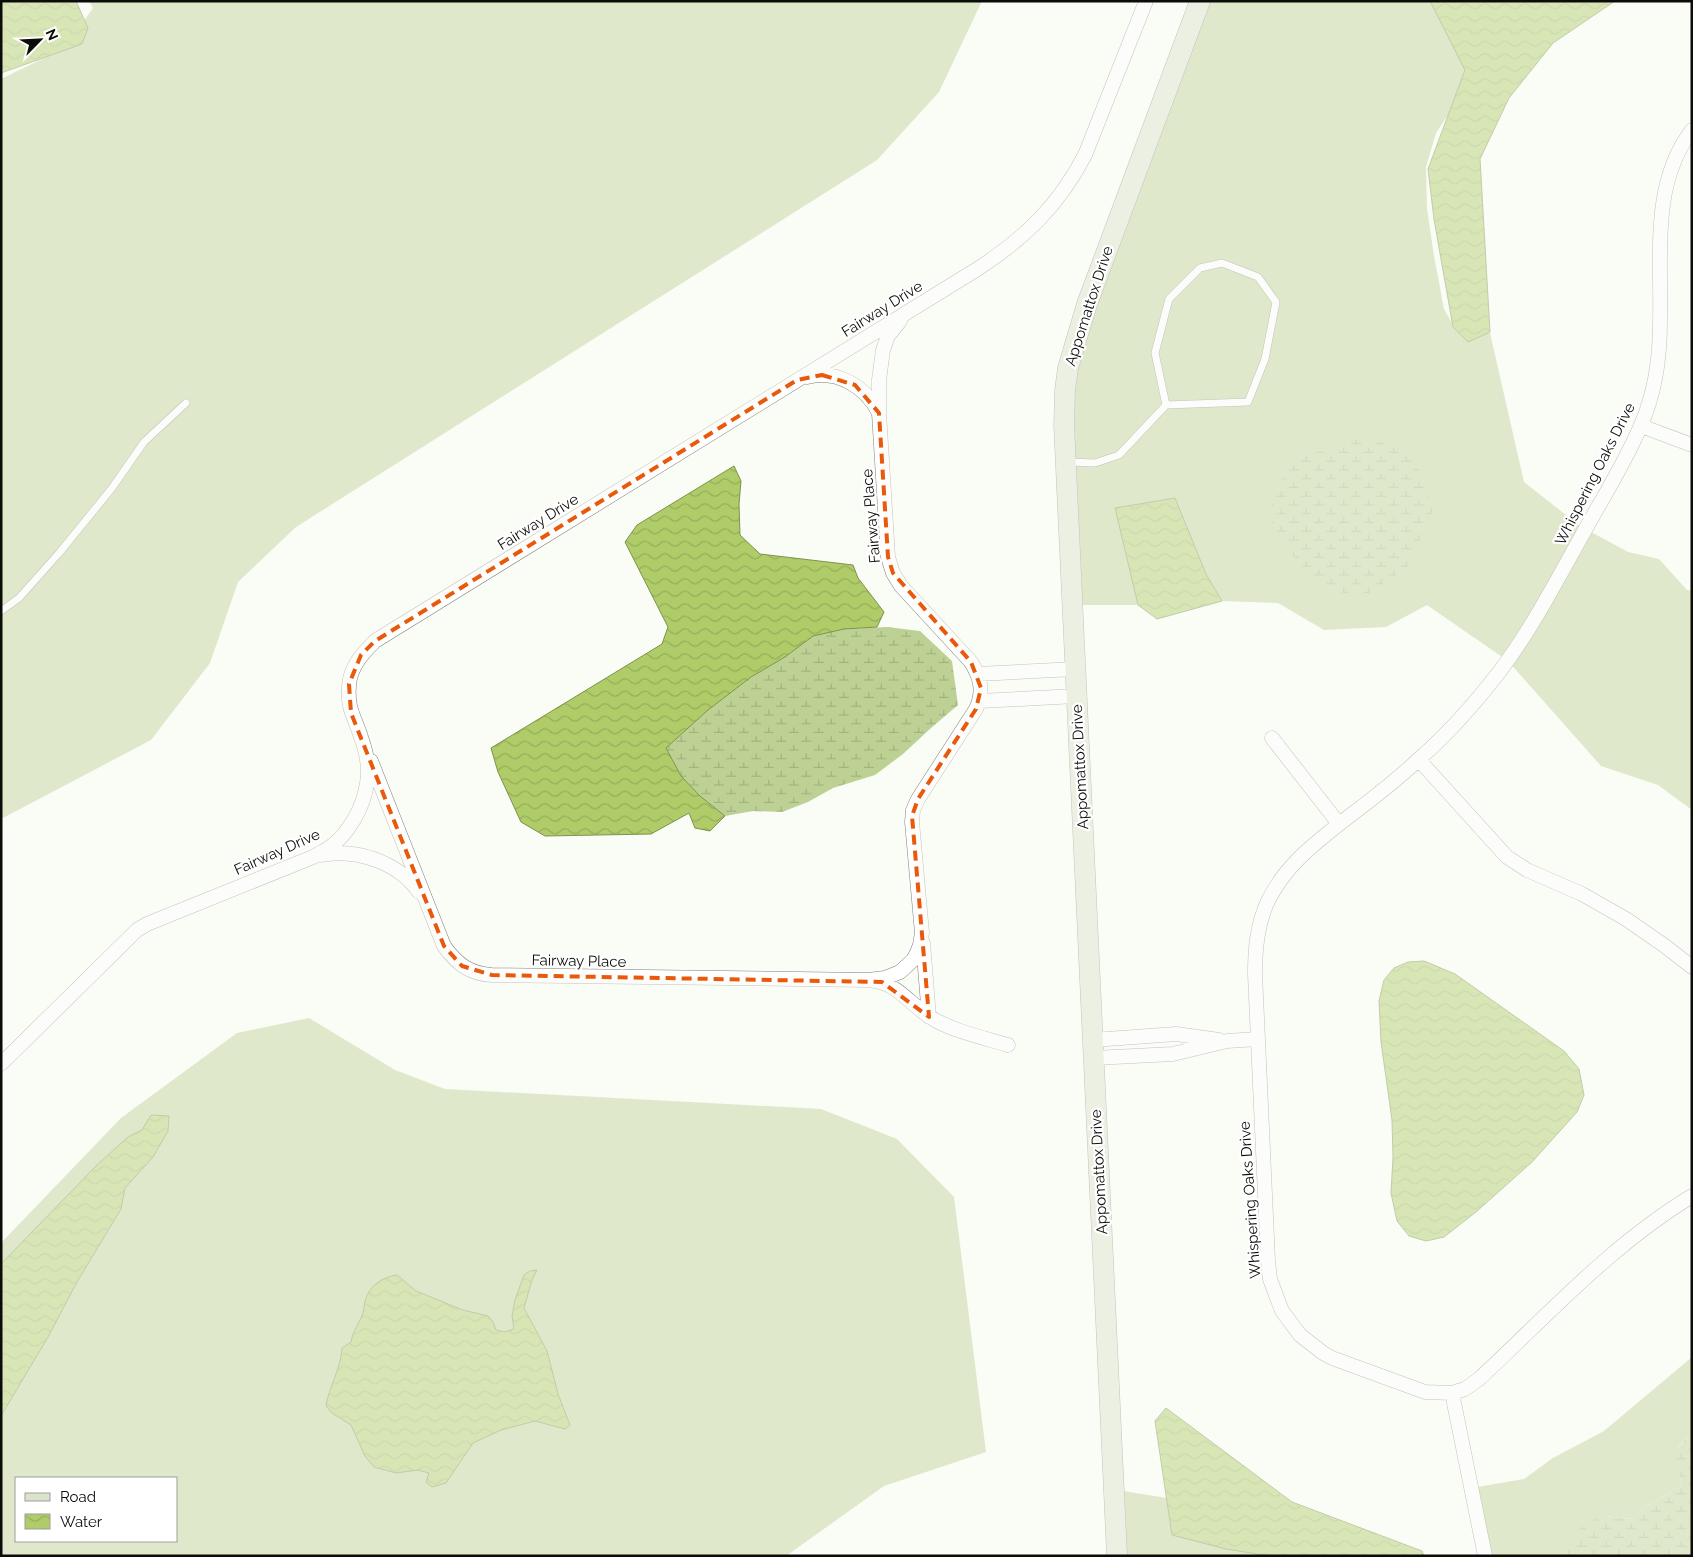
<svg xmlns="http://www.w3.org/2000/svg" width="1693" height="1557" font-family="Raleway,sans-serif">
	<style>
		.grass { fill: #bed195; fill-rule: evenodd }
		.wetland { fill: url(#wetland-marsh) }
		.water { fill: url(#water-waves); stroke: #7e924c }
		.lines { fill: none; stroke-linecap: round; stroke-linejoin: round }
		.lane-casing { stroke: #7f817b; stroke-width: 8 }
		.street-casing { stroke: #7f817b; stroke-width: 15 }
		.secondary-casing { stroke: #7f817b; stroke-width: 21 }
		.lane { stroke: #fff; stroke-width: 7 }
		.street { stroke: #fff; stroke-width: 14 }
		.secondary { stroke: #dce3cd; stroke-width: 20 }
		.marked { fill: none; stroke: #e8590c; stroke-width: 4; stroke-dasharray: 10 6; stroke-linejoin: round }
		.labels { text-anchor: middle; dominant-baseline: central; stroke-width: 4.5; stroke-linejoin: round; paint-order: stroke }
		.street-label { font-size: 15px; fill: #0b0c0a; stroke: #fff }
	</style>
	<defs>
		<pattern id="wetland-marsh" width="20" height="14" patternUnits="userSpaceOnUse" patternTransform="scale(1.25)"><rect width="20" height="14" fill="#bed195"/><path d="M1 5h8M5 5V1M11 12h8M15 12V8" fill="none" stroke="#a2b27f"/></pattern>
		<pattern id="water-waves" width="16" height="10" patternUnits="userSpaceOnUse" patternTransform="scale(1.25)"><rect width="16" height="10" fill="#b0cc69"/><path d="M0 5q4-4 8 0t8 0" fill="none" stroke="#96ae5a"/></pattern>
	</defs>
	<rect width="100%" height="100%" fill="#fafcf6"/>
	<path class="grass" d="M89,1H982L939,92L877,160L296,527L238,582L210,663L151,740L1,819V79L65,48L93,8Z
		M1210,1H1430L1445,13L1456,51L1466,71L1456,103L1436,133L1426,167L1427,209L1434,256L1444,309L1452,323L1474,333H1490L1524,482L1580,526L1628,552L1659,559L1687,590L1692,591V810L1658,785L1601,766L1508,661L1427,605L1386,627L1324,630L1278,603L1222,601L1206,574L1175,498L1115,508L1138,605H1082L1073,424L1074,391L1077,368L1096,306Z
		M309,1018L395,1070L445,1089L821,1109L897,1139L954,1197L986,1452L884,1486L786,1556H1V1243L121,1118L237,1033ZM16,1478H176V1541H16Z
		M1692,1357V1432L1678,1447V1470L1682,1485L1642,1510L1632,1519L1604,1516L1565,1551V1556H1482L1472,1488L1524,1479L1553,1458L1604,1431Z
		M1123,1491L1167,1498L1172,1535L1299,1556H1127Z"/>
	<path class="wetland" d="M1365,436L1391,446L1416,463L1433,510L1408,567L1363,597L1326,589L1296,560L1269,518L1275,486L1300,458Z
		M887,627L920,631L952,661L958,705L931,728L903,754L875,775L833,788L808,802L782,812L753,811L725,816L700,796L681,776L666,748L708,710L751,677L785,657L813,636L844,629Z
		M1692,1432V1556H1565V1551L1583,1524L1604,1516L1632,1519L1642,1510L1682,1485L1673,1453Z"/>
	<path class="water" d="M1,1H76L88,28L82,44L1,73Z
		M1430,1H1615L1553,43L1509,98L1480,159L1490,332L1468,342L1453,327L1434,219L1428,169L1465,70Z
		M734,466L741,481L739,504L740,535L760,554L853,565L858,578L884,612L877,627L844,629L813,636L785,657L751,677L708,710L666,748L681,776L700,796L725,816L710,831L695,828L689,813L651,834L545,836L521,822L498,772L491,748L662,644L668,627L625,542L637,525Z
		M1175,498L1206,574L1222,601L1157,619L1138,605L1115,508Z
		M1424,961L1455,974L1564,1051L1579,1069L1584,1095L1577,1112L1532,1162L1476,1212L1444,1237L1426,1241L1409,1236L1397,1221L1391,1193L1393,1157L1392,1120L1381,1042L1379,1001L1384,980L1394,968L1408,962Z
		M151,1115L169,1116L168,1131L153,1157L125,1188L121,1209L77,1282L48,1337L1,1416V1264L97,1165L128,1137L142,1130Z
		M537,1270L532,1280L524,1308L547,1351L558,1394L570,1425L565,1429L535,1421L501,1430L473,1443L446,1483L432,1487L426,1482L429,1473L418,1470L396,1473L374,1467L365,1456L351,1425L332,1413L326,1406C329,1386 341,1369 342,1348L351,1342C353,1330 359,1324 363,1313C364,1309 364,1305 365,1301C369,1286 382,1277 397,1275L416,1291L463,1310L488,1316L493,1322L496,1330L504,1332L514,1329L512,1316L515,1300L524,1275L530,1271Z
		M1166,1408L1292,1502L1422,1551L1424,1556H1270L1226,1549L1172,1535L1155,1421Z"/>
	<g class="lines">
		<g class="lane-casing">
			<path id="lane" d="M1068,462L1095,463L1119,455L1166,405L1248,402L1265,359L1276,302L1258,277L1222,263L1200,268L1169,299L1155,353L1166,405
				M1,611L19,598L60,552L112,488L144,442L186,403"/>
		</g>
		<g class="street-casing">
			<path id="street" d="M1692,130C1650,185 1662,258 1660,323C1660,357 1655,393 1641,425C1626,461 1604,496 1585,530C1558,578 1533,627 1500,671C1476,702 1449,733 1419,759C1394,783 1365,804 1338,825C1310,847 1284,868 1268,901C1257,924 1255,949 1255,974L1268,1261L1270,1279L1282,1311L1300,1335L1323,1353L1332,1358L1425,1392L1452,1393L1465,1389L1479,1379C1547,1316 1611,1245 1692,1196
				M807,377C837,369 866,387 879,413
				M1641,426L1692,445
				M978,674L1075,669
				M980,701L1076,696
				M1272,738L1339,824
				M1419,760L1507,857L1527,870L1582,894L1626,919L1665,946L1692,967
				M371,761L444,946C457,964 470,974 492,975L868,980L885,978L900,972L913,960L917,953L920,945L922,933L912,822L913,810L918,799L976,709C984,692 981,678 971,662L901,586L893,573L888,557L879,413V380L883,350L888,336L900,321
				M321,855C356,848 398,862 419,892
				M923,943L929,1017
				M874,981C898,983 914,1009 935,1020C957,1032 984,1038 1008,1045
				M1093,1040L1176,1034L1219,1040
				M1094,1058L1173,1054L1227,1041L1258,1039
				M1,1064L137,930L147,924L313,857C318,854 324,851 329,848C349,834 364,806 367,783C370,768 366,751 361,737C355,718 347,709 349,686C350,667 362,654 375,641L979,268C1026,237 1059,205 1085,155L1146,1
				M1452,1393L1485,1556"/>
		</g>
		<g class="secondary-casing">
			<path id="secondary" d="M1117,1556L1064,425L1065,390L1068,368L1087,304L1200,1"/>
		</g>
		<use href="#lane" class="lane"/>
		<use href="#street" class="street"/>
		<use href="#secondary" class="secondary"/>
	</g>
	<path d="M0 0H1693V1557H0ZM822,375L855,385L879,413L888,557L893,573L971,662L981,688L976,709L918,799L912,816L929,1017L882,982L492,975L462,966L444,946L351,713L349,684L361,655L375,641L797,380Z" fill="#fafcf6" fill-opacity=".55" fill-rule="evenodd"/>
	<path class="marked" d="M822,375L855,385L879,413L888,557L893,573L971,662L981,688L976,709L918,799L912,816L929,1017L882,982L492,975L462,966L444,946L351,713L349,684L361,655L375,641L797,380Z"/>
	<g class="labels">
		<g class="street-label">
			<text transform="translate(1089 306) rotate(-72)">Appomattox Drive</text>
			<text transform="translate(882 309) rotate(-32)">Fairway Drive</text>
			<text transform="translate(1595 474) rotate(-63)">Whispering Oaks Drive</text>
			<text transform="translate(871 516) rotate(-95)">Fairway Place</text>
			<text transform="translate(538 522) rotate(-32)">Fairway Drive</text>
			<text transform="translate(1080 767) rotate(-93)">Appomattox Drive</text>
			<text transform="translate(277 852) rotate(-24)">Fairway Drive</text>
			<text transform="translate(579 961) rotate(1)">Fairway Place</text>
			<text transform="translate(1099 1172) rotate(-93)">Appomattox Drive</text>
			<text transform="translate(1250 1200) rotate(-94)">Whispering Oaks Drive</text>
		</g>
	</g>
	<rect width="1693" height="1557" fill="none" stroke="#0b0c0a" stroke-width="5"/>
	<rect x="15" y="1477" width="162" height="65" fill="#ffffff" stroke="#9d9e9d"/>
	<rect x="25" y="1493" width="25" height="8" fill="#dce3cd" stroke="#9d9e9d"/>
	<text x="60" y="1502" font-size="15" fill="#0b0c0a">Road</text>
	<rect x="25" y="1514" width="25" height="15" fill="url(#water-waves)" stroke="#9d9e9d"/>
	<text x="60" y="1527" font-size="15" fill="#0b0c0a">Water</text>
	<g transform="translate(40 40) rotate(66)" stroke="#ffffff" stroke-width="4" paint-order="stroke">
	<path d="M0-4L9 19L0 12L-9 19Z" fill="#0b0c0a"/>
	<text y="-8" font-size="14" font-weight="bold" text-anchor="middle" fill="#0b0c0a">N</text>
	</g>
</svg>
